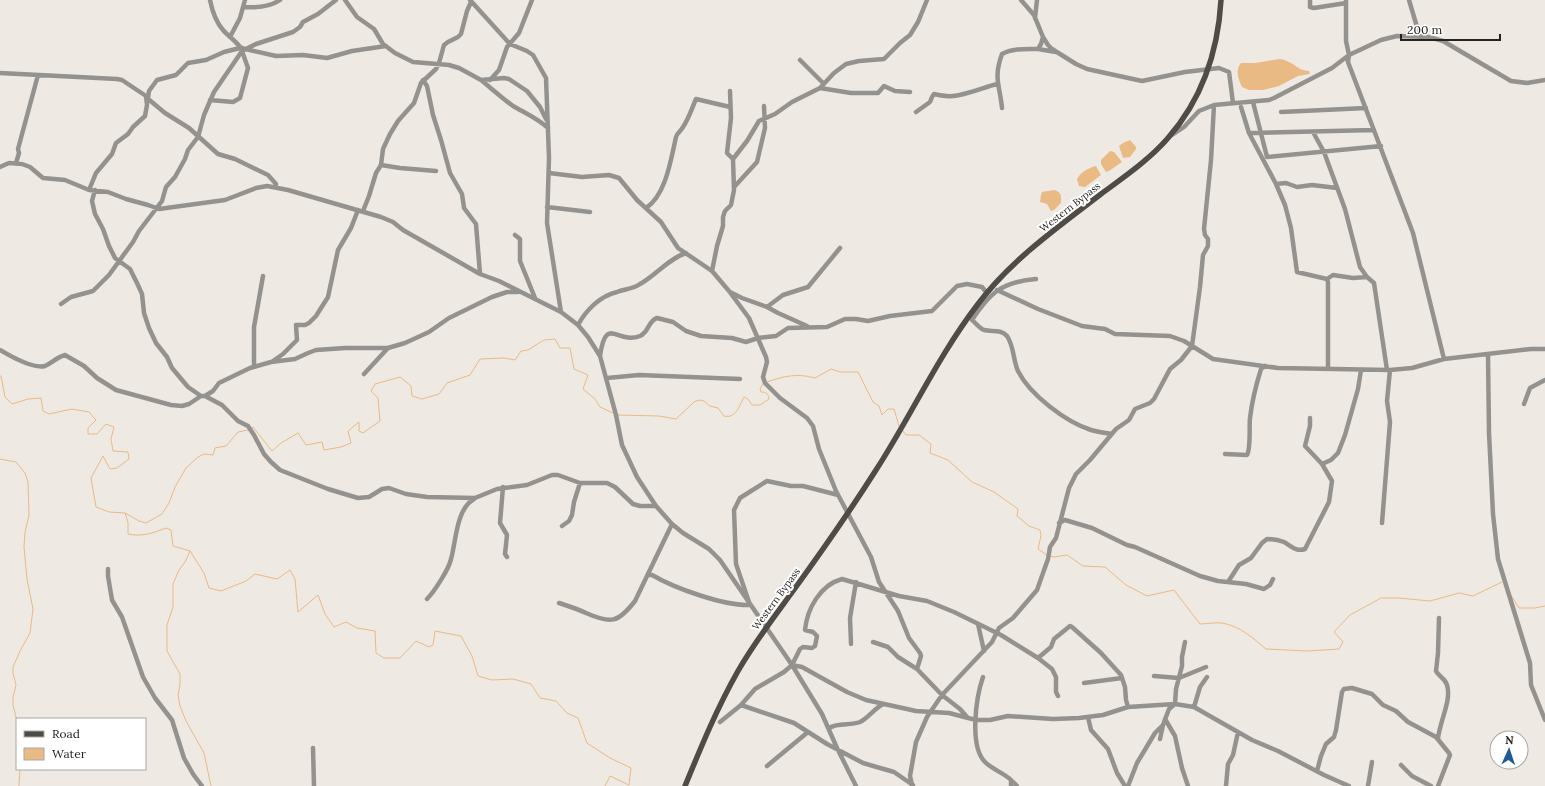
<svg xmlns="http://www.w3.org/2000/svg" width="1545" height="786" font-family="Lora,serif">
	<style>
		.water { fill: #e9ba83 }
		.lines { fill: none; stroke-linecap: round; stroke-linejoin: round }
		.stream { stroke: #e9ba83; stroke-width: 1 }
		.minor { stroke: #94928f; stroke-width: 4.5 }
		.major { stroke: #4f4b47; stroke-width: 5.5 }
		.labels { text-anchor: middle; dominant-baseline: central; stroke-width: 4; stroke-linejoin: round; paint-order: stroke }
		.street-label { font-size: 10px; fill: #252320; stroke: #fff }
	</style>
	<rect width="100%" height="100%" fill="#efe9e3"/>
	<path class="water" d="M1280,59C1295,62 1296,70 1309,71L1310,74L1298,76L1279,86L1263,90H1249L1242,87C1238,79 1235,70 1241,63H1255Z
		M1130,140L1136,147V149L1130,157L1123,158L1119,146L1123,143Z
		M1110,151L1114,152L1122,162L1109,171L1106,172L1101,164V160Z
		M1096,166L1101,175L1085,187L1079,186L1077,179C1081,172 1088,168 1096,166Z
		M1054,190C1062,192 1061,196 1061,203L1054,210L1051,211L1047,204L1040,202L1041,195L1042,192Z"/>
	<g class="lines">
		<path class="stream" d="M0,376H1L5,397L12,404L28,399L41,398L43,411L49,414L72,409L89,412L96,420L88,428V434H97L106,424L114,427L111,439L113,451L128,452L129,459L117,468L110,469L103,456L91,478L96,507L109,512L125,513L128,522V534C142,537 153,533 166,528L171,530L173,546L190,551L204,573L209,588L221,591L246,581L255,574L277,579L290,570L295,579L298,612L318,595L325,614L334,627L346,622L357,628L375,631L376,653L384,658H400L416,641L429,647L433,645L435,631L461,636L472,656L478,676L492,680L513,679L531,684L540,698L556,701L567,713L578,718L587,743L610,758L631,768L629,785L610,776L605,786
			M767,382C784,376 797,373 815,378L831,369L840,372H858L873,402L879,406L882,415L888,409H894L899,426
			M618,415L659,416L676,419L694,402L699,400L704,401L710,406L718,408L724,416C736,419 739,406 744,397L748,399L752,405H760L769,399C768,394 767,392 761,392L760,389L763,384
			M251,429L253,427L272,451L281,443L298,433L306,445L322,442L324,450L341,447L351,443L348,431L359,422V431L363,433L380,421L378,398L371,391L375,384L400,377L411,386L412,396L422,399L439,394L447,383L470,375L480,359L504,358L515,360L521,351L528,350L544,340L555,339L560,348H570L574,369L588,375L583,389L595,399L600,407L613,413
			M902,430L906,435H919L931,444L930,453L948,460L972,482L994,492L1018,509L1017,516L1029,526L1040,530L1041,536L1038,549L1047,555
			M0,459L16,462L25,473L28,482L29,515L25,532L24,547L27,579L33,609L30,633L20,651L13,667V673L16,685L13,697V705L17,721
			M125,513L139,521L146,523L162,514L169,503L175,487L186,468L198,457L204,454L213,455L215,448L226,446L238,432L248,430
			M190,551L185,562L179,570L173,584V607L167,625V651L180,674V685L178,695L180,706L186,721L204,753L211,786
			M1050,556L1054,557L1067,555L1083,566L1105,567L1126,585L1147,596L1174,590L1200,624C1207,624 1215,622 1222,623C1240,626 1253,638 1266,649L1307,651L1339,649L1343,642L1334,632L1350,615L1381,598H1399L1430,601L1459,593L1473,596L1502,582
			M1512,597L1519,608H1535L1545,606
			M19,786L20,769"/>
		<path class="minor" d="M210,0C212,10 216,22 223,30C228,36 235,40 240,47
			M345,0L357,17L374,29L383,44L395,53L413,62L449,65L459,68L481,80L504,78L509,79L527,91L540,107L546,119
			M470,0L510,44L527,51L533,55L546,78L549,158L547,223L561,312
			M1021,0L1034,15L1043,37L1048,45L1052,49L1076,64L1087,69L1142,81L1185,72L1219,68L1229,72L1233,103
			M1310,0V7L1314,8L1346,3
			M1346,0V41L1349,55L1348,62L1413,233L1444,359
			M1409,0L1420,37
			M243,7C256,8 270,7 280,0
			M1035,18L1037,0
			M230,37L240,18L245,0
			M1038,49L1056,52
			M800,60L824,84
			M0,73L117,79L122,80L146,96L147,105L145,116L133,127L128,134L116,143L112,154L96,173L89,190
			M423,80L427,86L433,115L441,140L450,173L462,194L464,208L476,224L480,274
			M481,80C492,89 502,98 513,106C525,113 537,118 548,128
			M490,80L499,70L507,47L519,33L532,0
			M820,88L851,93H878L884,86L895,91L910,92
			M730,91L731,118L727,153L733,159
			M147,98L165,113L189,128L218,154L235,159L268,175L276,184L275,187
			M148,98L149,91L157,80L176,75L188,63L206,60L224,52L240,48V47L245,49L276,56L303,55L327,58L352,51L386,46
			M210,100L233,102L240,98L248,68L242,51
			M1253,102L1267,157L1381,146
			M1241,107L1249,133L1276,184L1285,205L1291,228L1297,272L1327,279L1328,282V368
			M1002,108C1000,86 993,78 1002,54C1012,48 1027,49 1038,49L1041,44L1043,37
			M916,112L930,102L932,97L934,94C939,95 943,96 947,96C959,98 984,87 997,84
			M1281,112L1366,108
			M1313,132L1324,152L1345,209L1360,267L1367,277L1374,283L1387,370
			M1249,133L1374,130
			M1172,135L1184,127L1199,111L1214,105L1269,100L1274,98L1332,68L1349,55L1381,40L1397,36L1429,37L1443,41L1511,81L1527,83L1545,80
			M16,163L19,153L18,149L38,75
			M381,165L400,168L436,171
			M0,167L9,163L22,164L30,167L43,178L65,180L89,190L108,192L126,199L148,205L159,209L225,200L256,188L267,186L288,190L381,217L393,222L403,230L480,274L499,281L561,312L578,325L588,337L600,356L616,415L622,445L637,477L656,506L672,524L683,533L709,549L720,560L792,665L822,714L837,748L856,786
			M549,173L582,177L609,175L619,178L637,200L661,222L678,248L712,271L729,291L749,318L766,357L767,362L763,377L765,383L780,398L807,418L813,426L819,449L836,491L871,557L879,582L898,611L909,638L920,653L921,656L917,669L942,695L960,709L967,717
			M1276,184L1286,183L1297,187L1312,185L1337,188
			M735,186L757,162L765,128L764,106
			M95,190L92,201L95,214L103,229L109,246L115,258L130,269L137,283L142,294L144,313L149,328L156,343L167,357L172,368L188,387L201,396
			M547,207L590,212
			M646,208C666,195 671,159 676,137C677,133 681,131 683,127C689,118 692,108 696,99L730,107
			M363,211L369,196L376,173L381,165L383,149L390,134L398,121L414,103L421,83L436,69L439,63L444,45L448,42L458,37L461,34L467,11L471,2
			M515,235L520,239V261L535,298
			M712,271L717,246L723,226V217L725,211L731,205L734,190L733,159L747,141L759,121L775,114L792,102L820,88L834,73L846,64L859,61L884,59L900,43L910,35L918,22L927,0
			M1036,279C1001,282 990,293 972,320C976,323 979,328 984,330C992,332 1001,329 1007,336C1014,346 1013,360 1018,371C1030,395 1066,422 1091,430C1098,432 1105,433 1112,434
			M1327,279L1333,275L1353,278L1367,277
			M997,290L1038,309L1082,326L1105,329L1115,334L1170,336L1184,341L1213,359L1278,368L1390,370L1412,368L1444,359L1531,349H1545
			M730,292L742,298L767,307L778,313L807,326
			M61,304L71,297L93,291L109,275L133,242L139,231L162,201L166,187L175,177L185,159L188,150L198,137L204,115L214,92L242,51L256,44L293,32L300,27L303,22L318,14L336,0
			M767,307L783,295L808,287L840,248
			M578,325C586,310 600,296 617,292C625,289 633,289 640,284C656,275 668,259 686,253
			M0,350C10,356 33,369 45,366C52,363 57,357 65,355L84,366L97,378L116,390L171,405L182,406L189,404L201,396H205L213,391L219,383L250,368L271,362L295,359L308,353L316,350L345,348H388L405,343L429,332L449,318L492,297L507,292H518
			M1488,354L1489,433L1493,514L1498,559L1530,663L1531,685L1545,720
			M600,356C606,314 617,345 640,336C649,332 648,321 657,318L673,322L686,331L701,336L732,338L746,342L758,338L776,336L788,328L827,327L845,319H856L868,321L890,316L932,311L957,286L967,284L982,287L987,293
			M273,361L283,354L297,340L296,325H305L309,323L316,316L328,297L338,250L351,228L358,210
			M254,367V327L263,276
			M364,374L388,348
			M607,378L639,375L740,379
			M205,396L222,405L238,421L248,426L254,435L264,454L271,462L280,470L328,489L358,498L369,497L382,489L389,488L406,494L427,497L475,498L497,489L527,485L552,475H558L580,483H607L615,487L633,504L640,506H656
			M1524,404L1530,388L1545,380
			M1310,418V426L1305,446L1322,464
			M1225,454L1247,455C1251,448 1249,428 1250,418C1252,401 1256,385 1261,369L1265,366
			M503,487L500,523L507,535L505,554L507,557
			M1059,523L1065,520L1092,528L1127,545L1135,547L1200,576L1218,581L1246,584L1264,589L1270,585L1273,579
			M1382,523L1390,422L1387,401L1390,370
			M562,526L569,521L572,515L574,502L580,483
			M108,569V576L112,600L122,617L143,677L155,698L172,720L184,758L193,774L202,786
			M648,575H652C674,588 724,606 750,605L736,564L734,510L740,498L767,481L791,486H803L838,495
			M1228,582L1239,565L1251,558L1262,543L1267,539C1272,539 1279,540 1284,542C1291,546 1296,552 1305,549L1329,502L1332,481L1322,464L1331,460L1338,453L1345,435L1358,389L1361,370
			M427,599C434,592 449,569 451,559C456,542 456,509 474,499
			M559,603C568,606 578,609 586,613C611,624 618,623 635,601L672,524
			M978,624L984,651
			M873,642L888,647L898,657L917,669
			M851,644L850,618L856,582
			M1038,658L1051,647L1054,639L1070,626L1072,627L1101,653L1121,675L1125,687L1126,700L1128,707
			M792,665L802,667L847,692L866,700L916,711L949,713L976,720H990L1008,716L1053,719L1079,718L1103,715L1128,707L1175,704L1194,707L1252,740L1278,751L1324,775L1349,786
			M1154,676L1179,678L1206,667
			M983,677C976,697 969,746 985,762C993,770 1004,773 1011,780V786
			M1084,683L1122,678
			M1194,707L1200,687L1207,677
			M1088,717L1091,730L1108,749L1117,773L1125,786
			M1165,719L1175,736L1182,768L1188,786
			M720,722L741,705
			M829,728C839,722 850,726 860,722C868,718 874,709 883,704
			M1160,739L1163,725
			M1438,739C1439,723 1452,700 1447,685C1445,678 1439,677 1436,671L1438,653L1439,618
			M313,748L314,786
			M1401,765L1412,776L1431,786
			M767,766L808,732
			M1317,771L1321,756L1326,744L1334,737L1336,730L1342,692L1344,689L1352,688L1372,694L1383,705L1396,711L1408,722L1436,737L1449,753L1450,755L1438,786
			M1011,780L1017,786
			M912,785L910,776L916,742L927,717L942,695L992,642L999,628L1013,618L1037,590L1048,559L1050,547L1056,538L1069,488L1076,474L1090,460L1116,429L1129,420L1135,409L1150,403L1154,399L1170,369L1181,360L1192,346L1200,287L1203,255L1208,246V239L1205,235L1204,229L1211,160L1214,105
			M913,785L894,772L863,763L827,744L794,723L741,705L755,689L784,672L792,665L800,649L803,647L812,648L815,646L817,636L813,632L805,630C807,609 820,585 842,579L899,596L927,601L954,612L1001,635L1038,658L1052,669L1056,677V692L1058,696
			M1128,786L1137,763L1155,733L1163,725L1169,709L1175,704L1176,689L1182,666V657L1185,642
			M1226,786L1228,764L1233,755L1238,732
			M1368,786L1372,762"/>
		<path class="major" d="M685,786C701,747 717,708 738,671C754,643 774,617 793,591C822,551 850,511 876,470C911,416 938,356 978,304C1011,260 1058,227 1101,194C1124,177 1149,160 1168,138C1203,98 1218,52 1221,0"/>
	</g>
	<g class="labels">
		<g class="street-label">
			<text transform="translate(1070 207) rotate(-38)">Western Bypass</text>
			<text transform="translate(776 599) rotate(-54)">Western Bypass</text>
		</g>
	</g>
	<rect x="16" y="718" width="130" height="52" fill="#ffffff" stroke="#a8a7a6"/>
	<rect x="24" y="731" width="20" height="6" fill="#4f4b47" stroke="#a8a7a6"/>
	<text x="52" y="738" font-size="12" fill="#252320">Road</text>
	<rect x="24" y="748" width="20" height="12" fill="#e9ba83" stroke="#a8a7a6"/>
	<text x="52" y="758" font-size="12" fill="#252320">Water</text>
	<g transform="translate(1509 750) rotate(3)"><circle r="19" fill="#ffffff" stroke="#a8a7a6"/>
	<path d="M0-3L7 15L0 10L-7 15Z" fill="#215b92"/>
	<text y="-6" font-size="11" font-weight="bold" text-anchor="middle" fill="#252320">N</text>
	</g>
	<path d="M1401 34v6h99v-6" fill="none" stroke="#252320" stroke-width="2"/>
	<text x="1407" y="34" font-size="12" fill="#252320" stroke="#ffffff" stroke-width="3" paint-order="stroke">200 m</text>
</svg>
